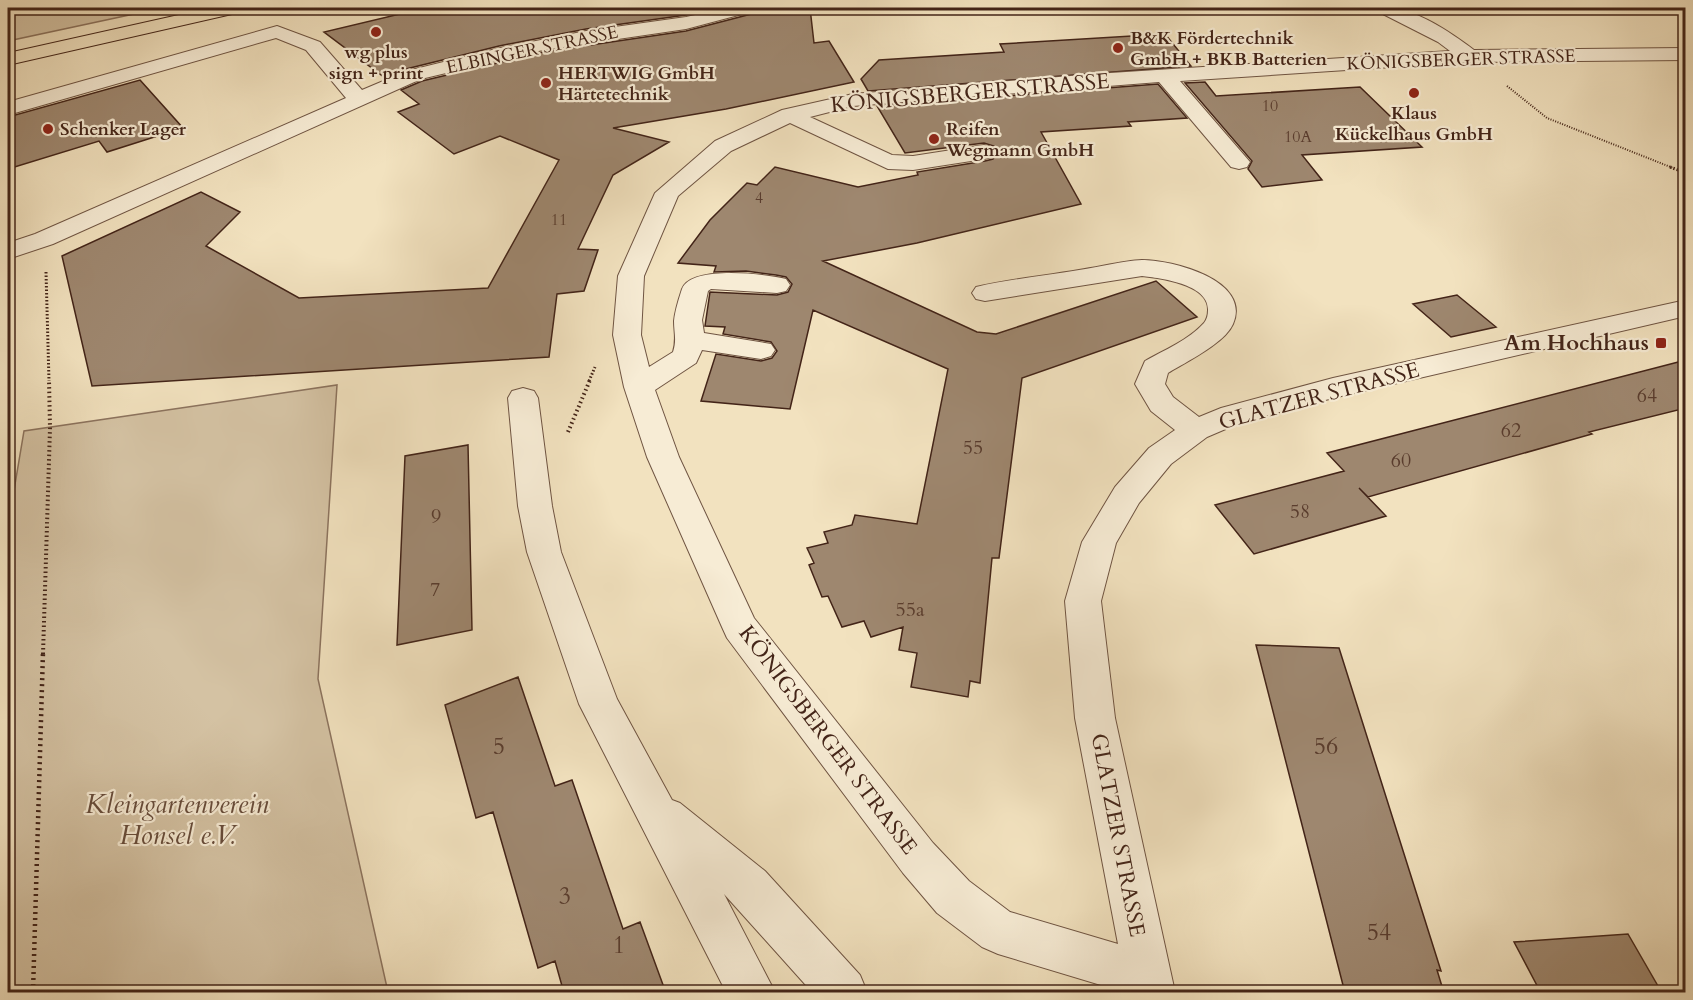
<svg xmlns="http://www.w3.org/2000/svg" width="1693" height="1000" font-family="Cardo,serif">
	<style>
		.green { fill: #d4c2a3; stroke: #8c735e; stroke-width: 1.5 }
		.building { fill: #9e876f; stroke: #432418; stroke-width: 1.5 }
		.lines { fill: none; stroke-linecap: round; stroke-linejoin: round }
		.minor-casing { stroke: #6f5442; stroke-width: 2 }
		.major-casing { stroke: #432418; stroke-width: 2 }
		.path-far3 { stroke: #432418; stroke-width: 2; stroke-dasharray: 1 1.5; stroke-linecap: butt }
		.path-far2 { stroke: #432418; stroke-width: 3; stroke-dasharray: 1.5 2; stroke-linecap: butt }
		.path-far1 { stroke: #432418; stroke-width: 4; stroke-dasharray: 1.5 3; stroke-linecap: butt }
		.path { stroke: #432418; stroke-width: 4.5; stroke-dasharray: 2 4; stroke-linecap: butt }
		.minor { fill: #f7ecd5; fill-rule: evenodd }
		.major { fill: #f2e2bf; fill-rule: evenodd }
		.poi-dot { fill: #8f2418; stroke: #f7ecd5; stroke-width: 2 }
		.labels { text-anchor: middle; dominant-baseline: central; stroke-width: 4.5; stroke-linejoin: round; paint-order: stroke }
		.far-number-label { font-size: 16px; fill: #5a3d2e }
		.far-poi-label { font-size: 18px; font-weight: bold; fill: #432418; stroke: #f7ecd5; text-anchor: start }
		.far-street-label { font-size: 18px; fill: #432418; stroke: #f7ecd5 }
		.number-label { font-size: 20px; fill: #5a3d2e }
		.street-label { font-size: 22px; fill: #432418; stroke: #f7ecd5 }
		.poi-label { font-size: 22px; font-weight: bold; fill: #432418; stroke: #f7ecd5; text-anchor: end }
		.near-number-label { font-size: 24px; fill: #5a3d2e }
		.near-park-label { font-size: 27px; font-style: italic; fill: #674c3b; stroke: #f7ecd5 }
	</style>
	<rect width="100%" height="100%" fill="#f2e2bf"/>
	<filter id="stains"><feTurbulence type="fractalNoise" baseFrequency=".00333" numOctaves="4"/><feColorMatrix values="0 0 0 0 .2 0 0 0 0 .09 0 0 0 0 .02 0 0 0 .5 -.17"/></filter>
	<radialGradient id="worn" r=".72"><stop offset=".6" stop-color="#630" stop-opacity="0"/><stop offset="1" stop-color="#630" stop-opacity=".3"/></radialGradient>
	<path class="green" d="M8,8H162L8,41Z
		M337,385L318,679L388,992H8V526L24,431Z"/>
	<path class="building" d="M425,8H719L686,15L586,29L499,46L406,69L385,78L324,32Z
		M755,8H810L814,43L829,41L854,82L726,109L613,128L669,142L613,175L578,249L598,250L584,291L557,294L549,357L92,386L62,256L201,192L240,212L206,246L299,298L488,288L559,160L500,136L454,154L398,112L419,104L401,90L422,81L543,52L686,31L751,14Z
		M1165,34L1191,66L868,91L861,79L879,60L1004,52L1000,44Z
		M140,80L183,128L107,152L99,141L8,169V117Z
		M1205,82L1216,96L1360,87L1422,147L1302,155L1322,180L1262,187L1248,169L1252,161L1185,83Z
		M1158,84L1187,118L1128,122L1131,126L1041,132L1081,204L917,243L823,261L977,332L996,334L1156,281L1197,317L1022,378L999,558H992L980,683L970,681L968,697L911,687L917,653L899,650L903,627L871,637L864,621L842,627L828,596L822,597L809,565L814,563L807,548L828,543L824,532L852,525L855,515L917,524L948,369L813,310L790,409L701,401L716,354L761,361L772,358L777,351L771,342L723,334L725,327L705,326L710,292L777,295L788,292L792,284L786,277L776,275L746,271L714,272L716,266L678,263L710,220L747,183L757,185L775,167L858,187L918,175L917,172L985,161L993,159L997,153L994,146L984,143L905,153L877,106Z
		M1457,295L1496,327L1451,337L1413,304Z
		M1686,360V408L1589,432L1592,434L1368,497L1359,488L1386,516L1254,554L1215,505L1344,471L1327,453Z
		M468,445L472,630L397,645L405,456Z
		M1256,645L1339,648L1441,971L1437,970L1444,993H1345Z
		M518,677L555,786L572,780L623,929L640,922L666,993H564L555,961L538,968L493,812L476,818L445,705Z
		M1628,934L1662,993H1541L1514,942Z"/>
	<g class="lines">
		<g class="minor-casing">
			<path id="minor" d="M727,8H753L750,12L686,29L543,50L421,79L53,244L8,259V243L35,234L346,98L306,50L276,38L8,115V102L277,26L320,42L362,90L407,71L500,48L586,31L686,17Z
				M1376,8C1410,4 1447,30 1474,50L1686,48V60L1469,62L1180,81L1250,162L1247,167L1239,169L1231,167L1159,82L853,106L810,117L892,155L913,156L984,145L992,147L995,152L992,157L984,159L913,170L888,169L790,123L731,151L678,196L644,276L641,335L649,367L673,352C677,340 674,333 674,321C675,311 679,298 682,289C691,265 765,274 786,279L790,285L786,291L777,293L711,289L708,291L702,320L704,333L771,344L775,350L771,356L761,359L702,350L696,363L655,390L679,457L754,618L933,843L969,881L1010,912L1118,944L1075,718L1065,601L1082,542L1115,487L1149,448L1175,430L1151,411L1135,384L1145,361C1164,350 1189,340 1204,323C1207,319 1208,315 1208,310C1209,284 1160,278 1142,276L985,301L976,299L972,293L976,287C1009,279 1045,276 1079,270C1100,267 1122,261 1142,260C1172,260 1252,280 1233,324C1225,343 1186,362 1168,373L1165,384L1173,397L1199,417L1221,408L1333,378L1686,300V316L1333,398L1242,422L1207,437L1171,464L1139,503L1116,543L1101,601L1115,718L1175,992H1124L998,954L982,947L937,913L903,873L727,638L722,627L647,457L624,387L613,335L618,276L655,193L715,141L782,110L853,94L1095,74L1450,51L1438,42L1379,12Z
				M523,388L534,391L538,398L552,506L561,552L617,699L672,800L680,803L765,871L860,975L867,992H812L724,894L775,992H726L579,704L527,552L518,506L508,398L512,391Z"/>
		</g>
		<g class="major-casing">
			<path id="major" d="M210,8H241L238,12L232,14L8,65V53Z"/>
		</g>
		<path class="path-far3" d="M1507,86L1547,118L1673,168"/>
		<path class="path-far2" d="M1670,167L1686,173
			M46,272L49,381
			M589,381L595,367"/>
		<path class="path-far1" d="M568,432L590,380
			M43,654L50,428L49,380"/>
		<path class="path" d="M33,992L43,652"/>
		<use href="#minor" class="minor"/>
		<use href="#major" class="major"/>
	</g>
	<g class="poi-dot">
		<circle cx="376" cy="32" r="6"/>
		<circle cx="1118" cy="48" r="6"/>
		<circle cx="546" cy="83" r="6"/>
		<circle cx="1414" cy="93" r="6"/>
		<circle cx="48" cy="129" r="6"/>
		<circle cx="934" cy="139" r="6"/>
		<rect x="1655" y="337" width="12" height="12" rx="3"/>
	</g>
	<g class="labels">
		<g class="far-number-label">
			<text x="1270" y="106">10</text>
			<text x="1298" y="137">10A</text>
			<text x="759" y="198">4</text>
			<text x="559" y="220">11</text>
		</g>
		<g class="far-poi-label">
			<text x="1130" y="38">B&amp;K Fördertechnik<tspan x="1130" dy="21">GmbH + BKB Batterien</tspan></text>
			<text x="376" y="52" text-anchor="middle">wg plus<tspan x="376" dy="21">sign + print</tspan></text>
			<text x="558" y="73">HERTWIG GmbH<tspan x="558" dy="21">Härtetechnik</tspan></text>
			<text x="1414" y="113" text-anchor="middle">Klaus<tspan x="1414" dy="21">Kückelhaus GmbH</tspan></text>
			<text x="60" y="129">Schenker Lager</text>
			<text x="946" y="129">Reifen<tspan x="946" dy="21">Wegmann GmbH</tspan></text>
		</g>
		<g class="far-street-label">
			<text transform="translate(532 50) rotate(-12)">ELBINGER STRASSE</text>
			<text transform="translate(1461 60) rotate(-2)">KÖNIGSBERGER STRASSE</text>
		</g>
		<g class="number-label">
			<text x="1647" y="395">64</text>
			<text x="1511" y="430">62</text>
			<text x="973" y="447">55</text>
			<text x="1401" y="460">60</text>
			<text x="1300" y="511">58</text>
			<text x="436" y="516">9</text>
			<text x="435" y="589">7</text>
			<text x="910" y="609">55a</text>
		</g>
		<g class="street-label">
			<text transform="translate(970 93) rotate(-5)">KÖNIGSBERGER STRASSE</text>
			<text transform="translate(1319 396) rotate(-15)">GLATZER STRASSE</text>
			<text transform="translate(828 740) rotate(53)">KÖNIGSBERGER STRASSE</text>
			<text transform="translate(1118 835) rotate(79)">GLATZER STRASSE</text>
		</g>
		<g class="poi-label">
			<text x="1649" y="343">Am Hochhaus</text>
		</g>
		<g class="near-number-label">
			<text x="499" y="746">5</text>
			<text x="1326" y="746">56</text>
			<text x="565" y="896">3</text>
			<text x="1379" y="932">54</text>
			<text x="619" y="945">1</text>
		</g>
		<g class="near-park-label">
			<text x="177" y="804">Kleingartenverein<tspan x="177" dy="31">Honsel e.V.</tspan></text>
		</g>
	</g>
	<rect width="1693" height="1000" fill="none" stroke="#f2e2bf" stroke-width="30"/>
	<rect x="9" y="9" width="1675" height="982" fill="none" stroke="#432418" stroke-width="3"/>
	<rect x="15" y="15" width="1663" height="970" fill="none" stroke="#432418" stroke-width="1.5"/>
	<rect width="100%" height="100%" filter="url(#stains)"/>
	<rect width="100%" height="100%" fill="url(#worn)"/>
</svg>
